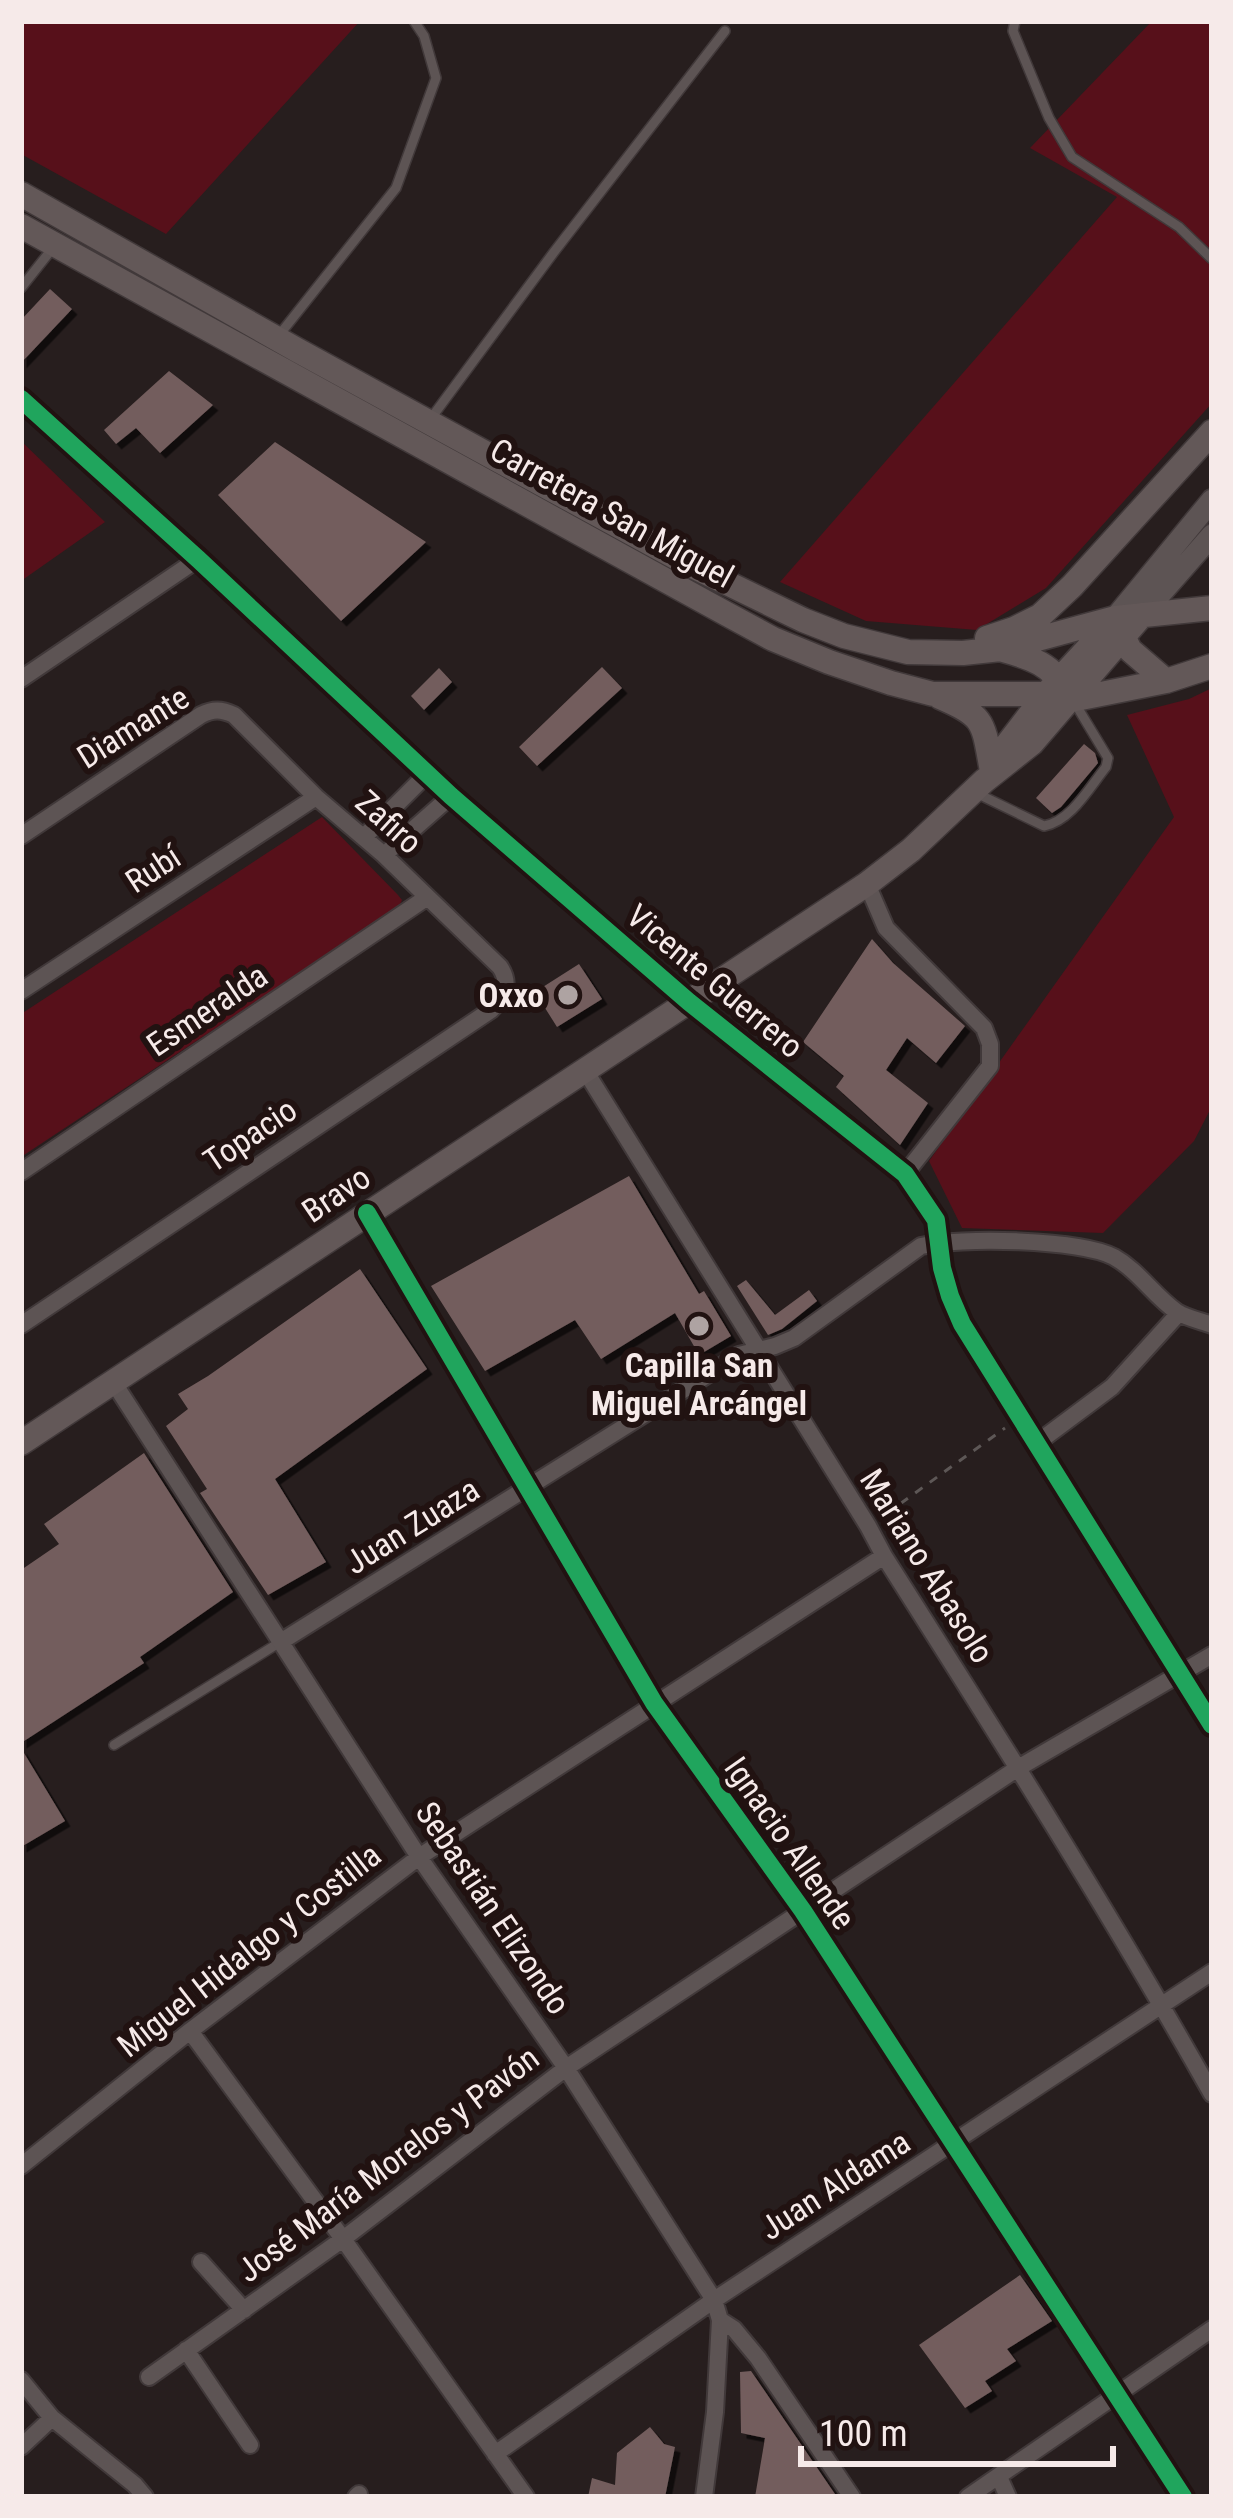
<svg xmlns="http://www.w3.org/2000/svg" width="1233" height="2518" font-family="'Roboto Condensed',sans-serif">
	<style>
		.green { fill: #57101a }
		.building { fill: #735d5d; filter: url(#shadow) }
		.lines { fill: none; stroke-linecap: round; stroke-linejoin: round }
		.service-casing { stroke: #41393a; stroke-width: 12 }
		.minor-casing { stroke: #41393a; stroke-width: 20 }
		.tertiary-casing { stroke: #41393a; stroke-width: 24 }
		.secondary-casing { stroke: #41393a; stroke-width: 27 }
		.path { stroke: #5d5756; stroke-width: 3; stroke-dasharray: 9 9; stroke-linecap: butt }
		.service { stroke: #5d5454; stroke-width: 9 }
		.minor { stroke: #5d5454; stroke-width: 16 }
		.tertiary { stroke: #5d5454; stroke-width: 21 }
		.secondary { stroke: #635858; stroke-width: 24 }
		.cycleway-casing { stroke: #211211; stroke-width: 26 }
		.cycleway { stroke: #20a55d; stroke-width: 18 }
		.poi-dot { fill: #aea3a2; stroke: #211211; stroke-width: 4.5 }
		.labels { text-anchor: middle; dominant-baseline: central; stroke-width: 12; stroke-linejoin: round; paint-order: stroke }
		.street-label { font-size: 33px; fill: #f6eae9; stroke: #211211 }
		.poi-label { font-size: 33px; font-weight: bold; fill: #f6eae9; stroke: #211211; text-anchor: end }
	</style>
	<defs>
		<filter id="shadow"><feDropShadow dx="5.5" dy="5.5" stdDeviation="0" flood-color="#0009"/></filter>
	</defs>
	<rect width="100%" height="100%" fill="#271e1e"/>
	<path class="green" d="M21,21H360L166,234L21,154Z
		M1152,21H1212V403L1046,588L977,630L866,621L780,582L1117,197L1030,148Z
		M21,441L105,522L21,581Z
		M1212,688V1106L1194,1141L1103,1233L962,1228L929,1161L1174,817L1127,715L1189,699Z
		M322,817L398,895L402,900L399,907L21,1157V1014Z"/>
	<path class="building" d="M50,289L72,309L21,363V320Z
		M169,371L213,405L160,453L136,428L116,444L104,430Z
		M275,442L426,542L341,621L218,495Z
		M602,667L622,688L537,766L519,747Z
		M439,668L452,682L424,710L411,696Z
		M1084,744L1095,753L1098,763L1061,807L1052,813L1036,798Z
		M872,939L893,963L965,1026L936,1063L907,1038L886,1070L928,1103L900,1145L836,1087L844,1076L803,1042Z
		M579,964L602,999L557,1027L535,992Z
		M629,1176L699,1294L704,1291L731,1336L699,1355L675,1313L601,1359L575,1320L485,1371L431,1286Z
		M360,1269L427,1369L275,1479L326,1562L268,1595L200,1493L207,1489L166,1426L188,1409L178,1394L208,1376Z
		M746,1280L775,1315L809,1290L817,1301L782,1329L768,1335L737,1286Z
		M144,1453L233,1592L140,1657L144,1663L21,1743V1570L59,1544L44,1524Z
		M21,1748L65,1821L21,1847Z
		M1020,2275L1052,2321L1007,2349L1016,2361L985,2381L992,2391L965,2408L919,2345Z
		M751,2371L837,2497H755L765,2438L741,2433L740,2372Z
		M650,2427L664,2444L675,2447L665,2497H588L592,2478L615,2485L617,2453Z"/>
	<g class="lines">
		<g class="service-casing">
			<path id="service" d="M1015,21L1013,31L1049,118L1072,157L1179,227L1212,259
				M21,288L52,249
				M280,334L396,188L436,78L424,36L414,21
				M429,421L554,252L725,31
				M974,792L1044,826C1071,821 1089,788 1106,767L1108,758L1079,710
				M114,1745L282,1641"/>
		</g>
		<g class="minor-casing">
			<path id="minor" d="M21,399L198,559L451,796L689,1002L905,1174L936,1220L942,1268L950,1296L962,1324L1212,1725
				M21,679L198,559
				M21,836L201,715C213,709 221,709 234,715L316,797L384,855L500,967C511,984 505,996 491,1010L21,1325
				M364,837L427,774
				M384,855L451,796
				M867,884L886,928L984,1028L990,1044V1066L905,1174
				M21,991L316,797
				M586,1072L868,1526L884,1556C997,1734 1109,1911 1212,2094
				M21,1172L426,898
				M367,1213L654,1703L803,1911L1183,2497
				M114,1383L419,1857L566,2068L714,2300L720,2320L715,2412L704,2497
				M1037,1443L1112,1387L1179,1313
				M282,1641L739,1355L775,1346L794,1338L921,1246C959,1237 1080,1239 1114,1257C1139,1271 1154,1296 1177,1312C1187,1318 1201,1321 1212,1325
				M190,2031L343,2239L526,2497
				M21,2166L190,2031L419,1857L884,1556
				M201,2262L244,2310
				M720,2320L734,2329L758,2358L852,2497
				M186,2350L250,2445
				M149,2377L343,2239L566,2068L1018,1768L1212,1655
				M21,2380L52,2418L135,2485L145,2497
				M21,2447L52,2418
				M495,2454L714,2300L1212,1972
				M999,2477L1008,2497
				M356,2497L359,2494
				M968,2497L1212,2329"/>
		</g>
		<g class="tertiary-casing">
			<path id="tertiary" d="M1142,615L1212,535
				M1115,618L1212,500"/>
		</g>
		<g class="secondary-casing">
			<path id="secondary" d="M21,194L297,350L688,564L803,620L844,636L908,652L963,653L1001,649L1115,618L1212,608
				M21,226L725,613L773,639L829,662L891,683L933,694H1046L1066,701L1166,681L1212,666
				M1118,626L1130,650L1166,681
				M987,638L1014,629L1040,616L1072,586L1212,432
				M1003,650C1029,657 1055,665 1065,692
				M940,697C984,716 983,721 991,766
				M993,763L1046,694L1114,620
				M21,1443L867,884L911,850L984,781L1032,743L1142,615"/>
		</g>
		<path class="path" d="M886,1514L1005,1428"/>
		<use href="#service" class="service"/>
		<use href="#minor" class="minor"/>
		<use href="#tertiary" class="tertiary"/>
		<use href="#secondary" class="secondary"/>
		<g class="cycleway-casing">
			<path id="cycleway" d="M21,399L198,559L451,796L689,1002L905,1174L936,1220L942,1268L950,1296L962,1324L1212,1725
				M367,1213L654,1703L803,1911L1183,2497"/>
		</g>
		<use href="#cycleway" class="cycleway"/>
	</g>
	<g class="poi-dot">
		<circle cx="568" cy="995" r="12"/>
		<circle cx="699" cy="1326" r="12"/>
	</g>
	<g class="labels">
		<g class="street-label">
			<text transform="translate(612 513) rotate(29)">Carretera San Miguel</text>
			<text transform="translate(133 727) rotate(-32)">Diamante</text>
			<text transform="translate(389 822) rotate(42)">Zafiro</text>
			<text transform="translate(153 869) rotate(-33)">Rubí</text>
			<text transform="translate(715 981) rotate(40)">Vicente Guerrero</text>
			<text transform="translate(207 1010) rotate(-34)">Esmeralda</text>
			<text transform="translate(250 1135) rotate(-34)">Topacio</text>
			<text transform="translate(336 1194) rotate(-34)">Bravo</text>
			<text transform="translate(412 1526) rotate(-32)">Juan Zuaza</text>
			<text transform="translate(927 1566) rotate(58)">Mariano Abasolo</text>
			<text transform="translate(790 1843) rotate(55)">Ignacio Allende</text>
			<text transform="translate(493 1908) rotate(56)">Sebastián Elizondo</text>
			<text transform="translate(249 1950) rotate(-38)">Miguel Hidalgo y Costilla</text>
			<text transform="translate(388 2164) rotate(-37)">José María Morelos y Pavón</text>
			<text transform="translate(835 2185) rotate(-33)">Juan Aldama</text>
		</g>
		<g class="poi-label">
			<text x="544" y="995">Oxxo</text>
			<text x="699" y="1365" text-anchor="middle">Capilla San<tspan x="699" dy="38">Miguel Arcángel</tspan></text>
		</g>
	</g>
	<rect width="1233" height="2518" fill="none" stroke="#f6eae9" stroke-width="48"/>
	<path d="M801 2446v18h312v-18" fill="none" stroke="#f6eae9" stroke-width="6"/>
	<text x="819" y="2446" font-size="36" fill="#f6eae9" stroke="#211211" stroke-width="9" paint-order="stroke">100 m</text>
</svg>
